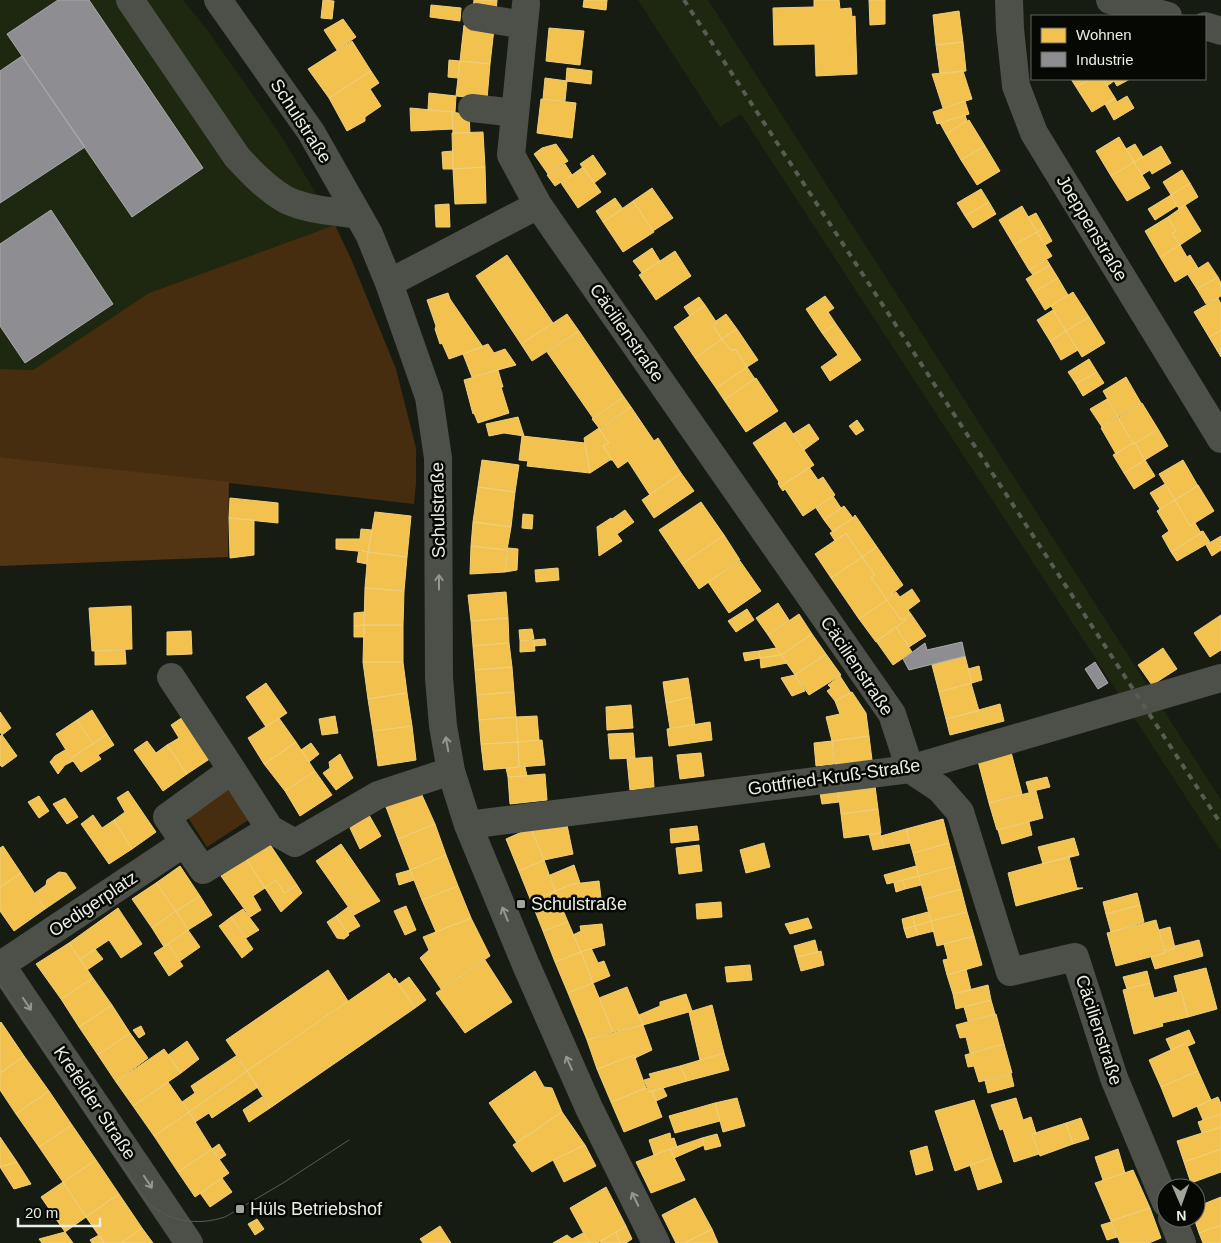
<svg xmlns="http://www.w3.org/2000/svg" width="1221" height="1243" font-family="Helvetica,sans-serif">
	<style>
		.built { fill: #1e2811 }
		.green { fill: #462d0f }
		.forest { fill: #533513 }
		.homes { fill: #f2c14e; stroke: #efcf7b }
		.industry { fill: #8d8d92; stroke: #a9aaaa }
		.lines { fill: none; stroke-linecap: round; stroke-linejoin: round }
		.minor { stroke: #4c5049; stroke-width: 28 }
		.tram { stroke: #585c53; stroke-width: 1 }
		.rail { stroke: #585c53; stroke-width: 4; stroke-dasharray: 6 6; stroke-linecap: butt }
		.oneway { stroke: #93988e }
		.poi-dot { fill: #a0a59a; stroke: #060903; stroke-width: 2 }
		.labels { text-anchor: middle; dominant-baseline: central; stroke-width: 5; stroke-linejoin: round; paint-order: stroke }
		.street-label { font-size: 18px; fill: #e9efe3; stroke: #060903 }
		.poi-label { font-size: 18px; fill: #e9efe3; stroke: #060903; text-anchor: start }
	</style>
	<rect width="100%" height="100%" fill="#171c12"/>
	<path class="built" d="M0,0H183L208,31L278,131L335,225L149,293L33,370L0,369Z
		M638,0H708L1221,800V851L741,114L720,127Z"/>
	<path class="green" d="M335,225L352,261L396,369L416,448V483L414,504L0,457V369L33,370L149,293Z
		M230,786L253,817L207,847L187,816Z"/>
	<path class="forest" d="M0,457L229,482L228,557L0,566Z"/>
	<path class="homes" d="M323,0L334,1L332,19L321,18Z
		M474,0H497L496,12L473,9Z
		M584,0H607L606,10L583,7Z
		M814,0H839L840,9L851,8L852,17L855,16L857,74L816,76L815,44L774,45L773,8L814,7Z
		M869,0H885V24L870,25Z
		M431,5L461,8L460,21L430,17Z
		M959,11L963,42L936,45L933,15Z
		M343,19L356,37L337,50L324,30Z
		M464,25L494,29L490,64L460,61Z
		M549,28L584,31L580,65L546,61Z
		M352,41L371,71L329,98L308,69Z
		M963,42L966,71L940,74L936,45Z
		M449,60L460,61L458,78L448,77Z
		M460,61L490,64L487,99L456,96Z
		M567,68L592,71L591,84L566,81Z
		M371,71L379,83L370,89L381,106L365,117V121L347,131L329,98Z
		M963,71L972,99L943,108L932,74Z
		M545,78L567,81L565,101L543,99Z
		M1071,79H1090L1076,87Z
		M1090,79H1103L1115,98L1092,112L1076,87Z
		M1103,79H1130L1117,86L1114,81L1107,86Z
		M429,93L456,96L455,112L428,110Z
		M1127,96L1134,108L1114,120L1105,104L1115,98L1117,102Z
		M541,99L576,103L572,138L537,133Z
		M965,101L969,114L937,124L933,112Z
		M410,108L452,112L453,129L411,131Z
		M452,112L469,115L470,133H453Z
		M965,115L967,121L946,134L940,123Z
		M969,120L985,146L961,160L946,134Z
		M483,132L485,167L453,169L452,133Z
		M1119,137L1134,162L1111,176L1096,151Z
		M556,144L568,161L548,174L534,154L542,148Z
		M1135,144L1143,157L1134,162L1126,149Z
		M985,146L1000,171L977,185L961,160Z
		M1161,146L1171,163L1152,174L1150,170L1142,175L1134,162Z
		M453,151V169H443L442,152Z
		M593,155L606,174L594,183L580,164Z
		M1134,162L1150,188L1127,201L1111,176Z
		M565,164L572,175L555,186L547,175Z
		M485,167L486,203L455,204L453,169Z
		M583,167L601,192L578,208L561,183Z
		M1182,170L1190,183L1171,195L1163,182Z
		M1190,183L1198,197L1179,209L1171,195Z
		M652,188L673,218L653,231L633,201Z
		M981,189L989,202L965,216L957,203Z
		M1171,195L1177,206L1155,220L1148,209Z
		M615,198L623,209L603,222L596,211Z
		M633,201L654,232L623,252L603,222Z
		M989,202L996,214L973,228L965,216Z
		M449,204L450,227H436L435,205Z
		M1185,205L1201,231L1180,245L1172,233L1176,231L1168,217Z
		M1022,206L1037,232L1014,245L999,220Z
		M1036,213L1044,227L1037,232L1028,217Z
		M1168,217L1176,231L1172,233L1180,245L1160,257L1145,231Z
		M1044,227L1052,241L1045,245L1037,232Z
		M1037,232L1052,256L1029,270L1014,245Z
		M1180,245L1187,257L1190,255L1198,268L1175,282L1160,257Z
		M652,248L660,261L642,273L633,261Z
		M675,251L691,276L656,300L639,275Z
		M507,255L553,323L521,344L476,276Z
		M1047,260L1050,265L1033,275L1029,270Z
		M1208,262L1218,277L1197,289L1188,275Z
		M1050,265L1058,278L1034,292L1026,279Z
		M1218,277L1221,283V296L1206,304L1197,289Z
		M1058,278L1068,295L1045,310L1034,292Z
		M1073,292L1089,317L1066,331L1051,306Z
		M448,293L450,299L483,347L449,359L442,343L440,344L435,329L436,326L427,300Z
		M825,296L834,308L828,312L836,324L822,333L806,309Z
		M699,297L705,305L690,316L684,307Z
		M1218,298L1221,304V330L1209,337L1194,312Z
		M705,305L717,323L713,326L722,339L695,358L674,327Z
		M1053,310L1066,331L1050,341L1037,320Z
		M567,314L579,331L532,361L521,344Z
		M726,314L737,329L722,339L713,326L717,323L716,321Z
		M1089,317L1105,343L1082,357L1066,331Z
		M836,324L861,360L830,381L821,367L838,355L822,333Z
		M737,329L758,360L747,367L735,349L731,351L722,339Z
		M1221,330V357L1209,337Z
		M579,331L624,397L593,418L547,352Z
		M1066,331L1078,350L1061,360L1050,341Z
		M722,339L731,351L735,349L747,367L716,388L695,358Z
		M488,344L494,353L505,349L516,365L472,377L463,354Z
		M1089,359L1097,372L1076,384L1068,372Z
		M747,367L755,379L724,400L716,388Z
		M498,370L503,387H501L509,413L478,423L474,413L473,414L464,380Z
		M1097,372L1104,383L1083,396L1076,384Z
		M1126,377L1141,403L1118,417L1103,391Z
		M756,378L778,411L746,432L724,400Z
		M624,397L631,407L599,428L592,419Z
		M1107,399L1118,417L1102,427L1090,409Z
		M1142,403L1158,429L1134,444L1118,418Z
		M631,407L654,441L658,438L681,473L650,495L628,461L618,468L603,446L609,443L599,429Z
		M518,417L524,436L504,433L489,436L486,424Z
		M1118,418L1133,443L1116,454L1101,428Z
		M857,420L864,430L856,435L849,426Z
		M785,422L814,465L780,487L778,483L779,482L753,443Z
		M809,424L819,439L804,450L793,434Z
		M599,428L609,443L603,446L613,460H610L590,473L584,438Z
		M1158,429L1168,446L1145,460L1135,443Z
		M522,436L585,443L590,473L527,466L528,461L519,460Z
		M1133,443H1135L1145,460L1124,473L1113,455Z
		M482,460L519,465L515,492L478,487Z
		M1145,460L1155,476L1134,489L1124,473Z
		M1183,460L1198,486L1175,500L1159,474Z
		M809,467L818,480L823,477L835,495L803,516L785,489L783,491L780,487Z
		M681,473L694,491L654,518L642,500Z
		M1165,484L1175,500L1160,509L1150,493Z
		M1198,485L1214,511L1190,526L1175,500Z
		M478,487L515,492L511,527L473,522Z
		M833,496L841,508L824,520L816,508Z
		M230,498L278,503V523L229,518Z
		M1175,500L1190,526L1195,523L1201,533L1171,552L1162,536L1169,531L1157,511Z
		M701,502L724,535L682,564L659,530Z
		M844,506L853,518L833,532L824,520Z
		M625,510L634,522L617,534L622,541L599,556L597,527L611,518L612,519Z
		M375,512L411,516L407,557L368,552Z
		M523,514L533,515L532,529L522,528Z
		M855,515L877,547L862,557L846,533L835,541L830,533L853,518Z
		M229,518L254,520V555L230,558Z
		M473,522L511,527L507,550L471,546Z
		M361,529L372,530L368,552L336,549V539H360Z
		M1203,531L1210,542L1177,561L1171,552L1201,533L1200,532Z
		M846,533L862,557L831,578L815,554Z
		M724,535L740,560L699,589L682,564Z
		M1221,536V550L1212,556L1206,545Z
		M471,546L507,550L505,572L470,574Z
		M877,547L903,585L886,599L871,577L875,575L862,557Z
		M508,548L518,549L517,570L505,572Z
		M359,550L368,552L367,564L357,562Z
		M368,552L407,557L404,591L365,588Z
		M862,557L875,575L871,577L887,600L859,619L831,578Z
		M740,561L761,591L729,613L708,582Z
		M558,568L559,580L536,582L535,570Z
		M365,588L404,591L403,625H364Z
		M912,589L920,601L908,610L911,614L901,620L886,599L896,592L900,597Z
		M506,592L508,618L471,621L468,595Z
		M887,600L901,620L905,618L906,620L876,642L859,619Z
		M778,603L789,620L768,635L756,618Z
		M131,606L132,649L92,651L89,608Z
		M747,609L754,620L736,632L728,621Z
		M364,612V625L354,626V613Z
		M799,614L812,634L781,655L768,635Z
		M911,614L926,636L909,647L896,627L906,620L905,618Z
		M1221,615V650L1210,657L1194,633Z
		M508,618L509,643L473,646L471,621Z
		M364,625V637H354V626Z
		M364,625H403V662H363Z
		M896,627L912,652L893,665L876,641Z
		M532,629L534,639L520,641L519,630Z
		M191,631L192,654L167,655V632Z
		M812,634L826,654L795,675L781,655Z
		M545,639L546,645L534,646V640Z
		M534,640L535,651L520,652V641Z
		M509,643L512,667L475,670L473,646Z
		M776,648L781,655L760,658L759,651Z
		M1163,648L1177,669L1152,685L1138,665Z
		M125,650L126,664L95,665V651Z
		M759,651L760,658L745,661L743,653Z
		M826,654L841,675L809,695L795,675Z
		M781,655L787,663L761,668L760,658Z
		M965,656L972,683L939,692L932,665Z
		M363,662H403L407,693L368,699Z
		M979,666L982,680L972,683L968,669Z
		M512,667L514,692L477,695L475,670Z
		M795,675L805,691L792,696L781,678Z
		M840,676L851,693L835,701L827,691L831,688L828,685Z
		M688,678L691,697L666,703L663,682Z
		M266,683L287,713L266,727L246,697Z
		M971,683L979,711L946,719L939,692Z
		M514,692L516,717L479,720L477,695Z
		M852,692L866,713L869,736L832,741L826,717L840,714L835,701Z
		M407,693L412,726L373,731L368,699Z
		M691,697L695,725L670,728L666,703Z
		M1000,704L1004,721L950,735L946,719Z
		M631,705L633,728L607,730L606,707Z
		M92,710L107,734L93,744L77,720Z
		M0,712L11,728L2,735L0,732Z
		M335,716L338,733L322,735L319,719Z
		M537,716L539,740L518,742L516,717Z
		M183,717L211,758L187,774L167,745L179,738L171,725Z
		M516,717L518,742L481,744L479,720Z
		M279,718L296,742L264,764L248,738Z
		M77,720L93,744L71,758L56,734Z
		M710,722L712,740L669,746L667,729Z
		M412,726L416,760L378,766L373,731Z
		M633,733L635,758L610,759L608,734Z
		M107,734L114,745L98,755L101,759L81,772L71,758Z
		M2,735L17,756L2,767L0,765V736Z
		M869,736L872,760L835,765L832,741Z
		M542,740L545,765L519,767L518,742Z
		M147,741L156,753L167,745L187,774L163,791L134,750Z
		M832,741L834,764L816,766L814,743Z
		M296,742L315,771L285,791L264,764Z
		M518,742L519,767L484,770L481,744Z
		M311,743L319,754L309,762L301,750Z
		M65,750L73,761L65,765L58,774L50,762L55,756Z
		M1011,752L1022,794L989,803L978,761Z
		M701,753L704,776L680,779L677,755Z
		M340,754L353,778L336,790L323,773L330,768L329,762Z
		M652,757L654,787L630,790L627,759Z
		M525,767L527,776L508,777L506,768Z
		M315,771L332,795L300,816L285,791Z
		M545,774L547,800L510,804L508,777Z
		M1047,777L1050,787L1029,792L1026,782Z
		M875,786L878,809L841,814L838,790Z
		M128,791L156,832L132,849L114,820L125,812L117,798Z
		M838,791L839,802L822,804L820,793Z
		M1036,791L1043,818L997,830L989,803Z
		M421,793L435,824L398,839L386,807Z
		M39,796L49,811L39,818L28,802Z
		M65,798L78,817L67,824L53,804Z
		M878,809L881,833L844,838L841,814Z
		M93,815L102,828L114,820L132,849L109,864L81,824Z
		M369,815L381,836L360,849L350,828Z
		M943,819L949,843L913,853L906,829Z
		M1029,822L1032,835L1002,844L998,830Z
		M435,824L446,855L410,870L398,839Z
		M567,825L573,854L544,860L531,828Z
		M697,826L699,840L671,843L670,829Z
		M531,828L544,860L519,871L506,839Z
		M906,829L910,843L884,848L881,836Z
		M880,833L884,848L873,850L869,834Z
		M1074,838L1079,855L1043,864L1038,847Z
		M269,843L297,885L284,893L276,880L265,888L246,859Z
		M764,843L770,867L746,873L740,850Z
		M949,843L955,866L919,876L913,853Z
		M341,844L380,901L354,915L316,861Z
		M699,845L702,871L679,874L676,848Z
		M3,846L21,873L0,887V848Z
		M446,855L458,886L422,900L410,870Z
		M1074,855L1069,857L1077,888H1083L1016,906L1008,873Z
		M246,859L265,888L253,896L261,910L250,917L221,876Z
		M544,860L555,891L531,901L519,871Z
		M574,865L580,883L573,884L555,891L550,875Z
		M180,866L200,896L176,911L156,883Z
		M916,866L919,876L887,884L884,875Z
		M955,866L961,889L925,899L919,876Z
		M410,870L414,880L399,885L396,874Z
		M59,872L66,873L76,888L45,909L35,893L46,885L47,880Z
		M21,873L45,909L14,931L0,911V887Z
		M919,876L921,885L905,889L903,880Z
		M276,880L284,893L297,885L302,893L281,912L265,888Z
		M903,880L905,889L896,892L894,883Z
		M599,881L601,898L582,900L562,908L555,891L573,884Z
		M156,883L176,911L152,928L132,899Z
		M458,886L471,918L436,932L422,900Z
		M961,889L967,912L931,921L925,899Z
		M555,891L568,922L543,931L531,901Z
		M1137,893L1140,905L1106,914L1103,902Z
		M200,896L212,915L188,930L176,911Z
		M721,902L722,917L697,919L696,904Z
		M1140,905L1144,922L1111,932L1106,914Z
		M406,906L416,930L405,935L394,911Z
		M348,907L360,926L348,933L336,916Z
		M118,908L142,944L121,958L109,940L80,959L69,943Z
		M243,909L259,930L246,938L231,917Z
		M176,911L188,930L164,947L152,928Z
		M928,912L931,921L915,926L913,916Z
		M967,912L974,936L937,946L931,921Z
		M336,916L348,933L349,935L344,939L337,938L327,922Z
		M913,916L915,926L904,929L902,919Z
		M231,917L253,949L242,958L219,926Z
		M471,918L490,956L441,989L420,958L429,950L423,937Z
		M808,918L812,928L790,934L785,924Z
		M1156,920L1165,953L1116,966L1107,933Z
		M931,921L934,931L918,935L915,926Z
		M568,922L581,952L555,962L543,931Z
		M602,924L605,945L581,952L573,935L581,931L580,926Z
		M915,926L918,935L907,938L904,929Z
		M1170,927L1175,948L1165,951L1159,930Z
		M188,930L200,947L180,961L168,944Z
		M974,936L982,965L947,975L943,960L948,959L944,944Z
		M815,940L818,952L797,957L794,946Z
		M1199,940L1203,956L1155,969L1151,957L1165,953V951L1175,948V946Z
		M69,943L93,978L61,999L36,964Z
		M168,944L183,966L169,976L154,953Z
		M591,948L598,963L604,961L610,976L593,983L581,952Z
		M95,949L103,959L87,970L80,959Z
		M821,951L824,965L801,971L797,957Z
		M581,952L593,983L568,993L555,962Z
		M485,960L512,1002L465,1033L436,993Z
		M750,965L752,980L727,982L725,967Z
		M1206,968L1217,1009L1188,1017L1181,991L1178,992L1174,976Z
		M966,969L971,990L953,994L947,975Z
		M328,970L348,1001L247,1071L226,1040Z
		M1147,971L1150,983L1127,989L1123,977Z
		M389,973L394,980L395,978L415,1008L270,1108L247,1071Z
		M409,977L426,1000L415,1008L399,984Z
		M93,978L112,1005L79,1027L61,999Z
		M593,983L613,1032L587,1040L568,993Z
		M1150,983L1154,998L1181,991L1188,1017L1162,1023L1163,1026L1134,1034L1123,990Z
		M988,985L991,1000L956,1009L953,994Z
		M627,987L643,1025L613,1032L599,998Z
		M686,994L692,1011L643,1025L639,1015L660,1006V1002Z
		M991,1000L995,1014L968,1021L964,1007Z
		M112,1005L130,1033L98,1055L79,1027Z
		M712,1005L724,1053L700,1060L689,1012Z
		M996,1014L1004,1044L970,1053L966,1037L960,1038L956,1025Z
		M1,1022L24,1056L0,1073V1023Z
		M643,1025L652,1050L635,1058L634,1055L597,1069L587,1040Z
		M141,1026L145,1034L139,1038L133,1030Z
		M1189,1030L1195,1043L1188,1046L1186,1043L1171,1050L1166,1039Z
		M130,1033L148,1058L116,1082L98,1055Z
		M187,1041L199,1059L181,1073L168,1055Z
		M1186,1043L1198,1071L1161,1087L1149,1060Z
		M1004,1044L1012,1073L979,1082L974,1066L968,1067L965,1055Z
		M164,1049L181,1073L133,1106L116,1082Z
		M724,1053L729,1070L687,1081L680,1066Z
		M634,1055L646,1088L611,1102L597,1069Z
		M24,1056L49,1091L16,1114L0,1090V1073Z
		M236,1056L247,1071L189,1112L182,1102L195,1093L191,1086Z
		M680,1066L687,1081L649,1092L644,1080L651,1078L649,1074Z
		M247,1071L258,1087L212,1118L209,1113L195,1122L189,1112Z
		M535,1071L544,1087L552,1088L562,1112L517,1143L489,1103Z
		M1198,1071L1211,1100L1173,1117L1161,1087Z
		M1011,1074L1014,1086L988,1093L985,1081Z
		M168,1082L189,1112L154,1136L133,1106Z
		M646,1088L649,1092L652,1091L662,1117L624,1132L611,1102Z
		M663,1088L667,1096L656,1101L652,1091Z
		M49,1091L72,1125L39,1147L16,1114Z
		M262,1097L270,1108L249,1122L243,1110Z
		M1218,1097L1221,1104V1114L1203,1120L1197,1106Z
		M737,1098L745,1126L723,1132L715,1103Z
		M1016,1098L1023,1120L1031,1117L1036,1133L1032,1134L1039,1154L1014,1162L1003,1129L1000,1130L991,1105Z
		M974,1100L993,1157L955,1171L935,1111Z
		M715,1103L720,1121L675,1133L669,1116Z
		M189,1112L212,1149L178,1172L154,1136Z
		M562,1112L585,1145L553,1160L532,1172L513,1145Z
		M1221,1114V1127L1202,1133L1198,1122Z
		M1081,1118L1089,1139L1073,1144L1066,1123Z
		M1066,1123L1073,1144L1040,1156L1032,1134Z
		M72,1125L96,1160L63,1182L39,1147Z
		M1221,1127V1149L1184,1162L1177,1141Z
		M670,1133L671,1139L674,1138L677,1147L654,1155L649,1140Z
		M717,1134L721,1146L705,1150L702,1138Z
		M0,1137L17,1162L0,1167Z
		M702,1138L704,1145L674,1158L670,1149Z
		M219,1144L226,1155L220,1159L212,1149Z
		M585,1145L596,1166L564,1182L553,1160Z
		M927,1146L933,1170L916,1175L910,1151Z
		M212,1149L229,1173L195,1197L178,1172Z
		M670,1149L685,1180L651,1193L636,1162Z
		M1118,1149L1125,1173L1103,1180L1095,1157Z
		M1221,1149V1172L1191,1183L1184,1162Z
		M993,1157L1002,1182L978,1190L970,1165Z
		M96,1160L119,1194L86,1217L63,1182Z
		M17,1162L31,1184L14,1189L0,1167Z
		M1133,1170L1150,1208L1111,1221L1095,1183Z
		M222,1178L232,1192L210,1207L200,1193Z
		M63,1182L86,1217L65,1232L41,1197Z
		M606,1187L626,1226L598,1243H589L570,1208Z
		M119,1194L142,1228L121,1243H104L86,1217Z
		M1221,1197V1225L1199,1233L1194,1218H1196V1207Z
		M695,1198L712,1229L684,1243H676L662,1215Z
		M1150,1208L1161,1238L1149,1243H1120L1111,1221Z
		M257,1219L264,1229L255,1235L248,1224Z
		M1111,1222L1117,1237L1107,1240L1101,1225Z
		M1221,1225V1243H1203L1199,1233Z
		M440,1226L451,1243H423L420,1239Z
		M626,1226L632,1239L626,1243H620L616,1232Z
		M142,1228L153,1243H121Z
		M712,1229L718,1243H684Z
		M65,1232L73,1243H42L39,1239Z
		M616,1232L620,1243H601L600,1241Z
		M583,1233L589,1243H553L567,1235L572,1239Z
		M99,1235L104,1243H92L90,1240Z"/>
	<path class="industry" d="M58,0H89L203,168L132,217L7,34Z
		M22,56L85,147L0,203V71Z
		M51,210L113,304L25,363L0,326V244Z
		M962,642L965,656L909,670L903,659L925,643L927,650Z
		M1095,662L1108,683L1098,689L1085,669Z"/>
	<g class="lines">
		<path class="minor" d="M130,0L237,157C251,172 265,187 283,198C303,210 335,211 358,215
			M218,0L311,132L369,234L389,283L429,397L438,458L439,678L443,726L451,771L468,825L526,965L589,1108L656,1243
			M1009,0L1010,29L1016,86L1034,133L1221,439
			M1110,0L1168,16
			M526,4L511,155L538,205L892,714L910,769L940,789L960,812L1010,972L1075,957L1114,1078L1166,1203
			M476,17L524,25
			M1205,26L1221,31
			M472,108L515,113
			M389,283L538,205
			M171,677L232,770
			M468,825L910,769L1221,678
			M270,829L203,870L167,817L232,770L270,829L295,843L378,795L451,771
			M0,963L189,1243
			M1,965L184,843
			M1172,1218L1182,1243"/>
		<path class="tram" d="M0,984L147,1202C169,1222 197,1226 225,1217L283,1183L349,1140"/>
		<path class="rail" d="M684,0L1221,824"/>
	</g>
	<defs><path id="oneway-shaft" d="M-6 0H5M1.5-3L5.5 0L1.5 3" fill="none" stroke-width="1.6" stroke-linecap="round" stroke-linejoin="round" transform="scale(1.25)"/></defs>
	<g class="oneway">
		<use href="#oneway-shaft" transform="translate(439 582) rotate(-90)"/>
		<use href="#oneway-shaft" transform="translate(447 744) rotate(-100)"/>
		<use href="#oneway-shaft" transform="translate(505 914) rotate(-112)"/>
		<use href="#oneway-shaft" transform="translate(27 1004) rotate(56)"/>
		<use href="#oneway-shaft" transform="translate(569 1063) rotate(-114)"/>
		<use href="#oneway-shaft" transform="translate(148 1182) rotate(56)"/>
		<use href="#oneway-shaft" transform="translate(635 1199) rotate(-116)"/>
	</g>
	<g class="poi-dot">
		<rect x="516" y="899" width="10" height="10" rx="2.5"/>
		<rect x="235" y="1204" width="10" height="10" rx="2.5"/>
	</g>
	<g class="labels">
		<g class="street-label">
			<text transform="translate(301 121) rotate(57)">Schulstraße</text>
			<text transform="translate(1092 228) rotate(59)">Joeppenstraße</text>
			<text transform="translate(627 333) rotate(55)">Cäcilienstraße</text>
			<text transform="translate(438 510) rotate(-91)">Schulstraße</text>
			<text transform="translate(857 666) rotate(56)">Cäcilienstraße</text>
			<text transform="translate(834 777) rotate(-8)">Gottfried-Kruß-Straße</text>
			<text transform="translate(93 904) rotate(-34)">Oedigerplatz</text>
			<text transform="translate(1099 1030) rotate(72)">Cäcilienstraße</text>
			<text transform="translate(95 1103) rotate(56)">Krefelder Straße</text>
		</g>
		<g class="poi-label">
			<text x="531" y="904">Schulstraße</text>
			<text x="250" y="1209">Hüls Betriebshof</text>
		</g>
	</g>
	<rect x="1031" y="15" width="175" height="65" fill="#060903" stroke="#61655d"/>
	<rect x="1041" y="28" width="25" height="15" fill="#f2c14e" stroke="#61655d"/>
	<text x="1076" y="40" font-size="15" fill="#e9efe3">Wohnen</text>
	<rect x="1041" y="52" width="25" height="15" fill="#8d8d92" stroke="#61655d"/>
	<text x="1076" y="65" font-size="15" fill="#e9efe3">Industrie</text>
	<g transform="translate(1181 1203) rotate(178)"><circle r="24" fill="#060903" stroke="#61655d"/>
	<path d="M0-4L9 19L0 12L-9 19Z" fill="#a0a59a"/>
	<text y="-8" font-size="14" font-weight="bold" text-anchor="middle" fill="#e9efe3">N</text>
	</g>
	<path d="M18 1218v8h82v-8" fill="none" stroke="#e9efe3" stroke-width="2.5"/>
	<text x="25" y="1218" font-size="15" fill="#e9efe3" stroke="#060903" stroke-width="4" paint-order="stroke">20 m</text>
</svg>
